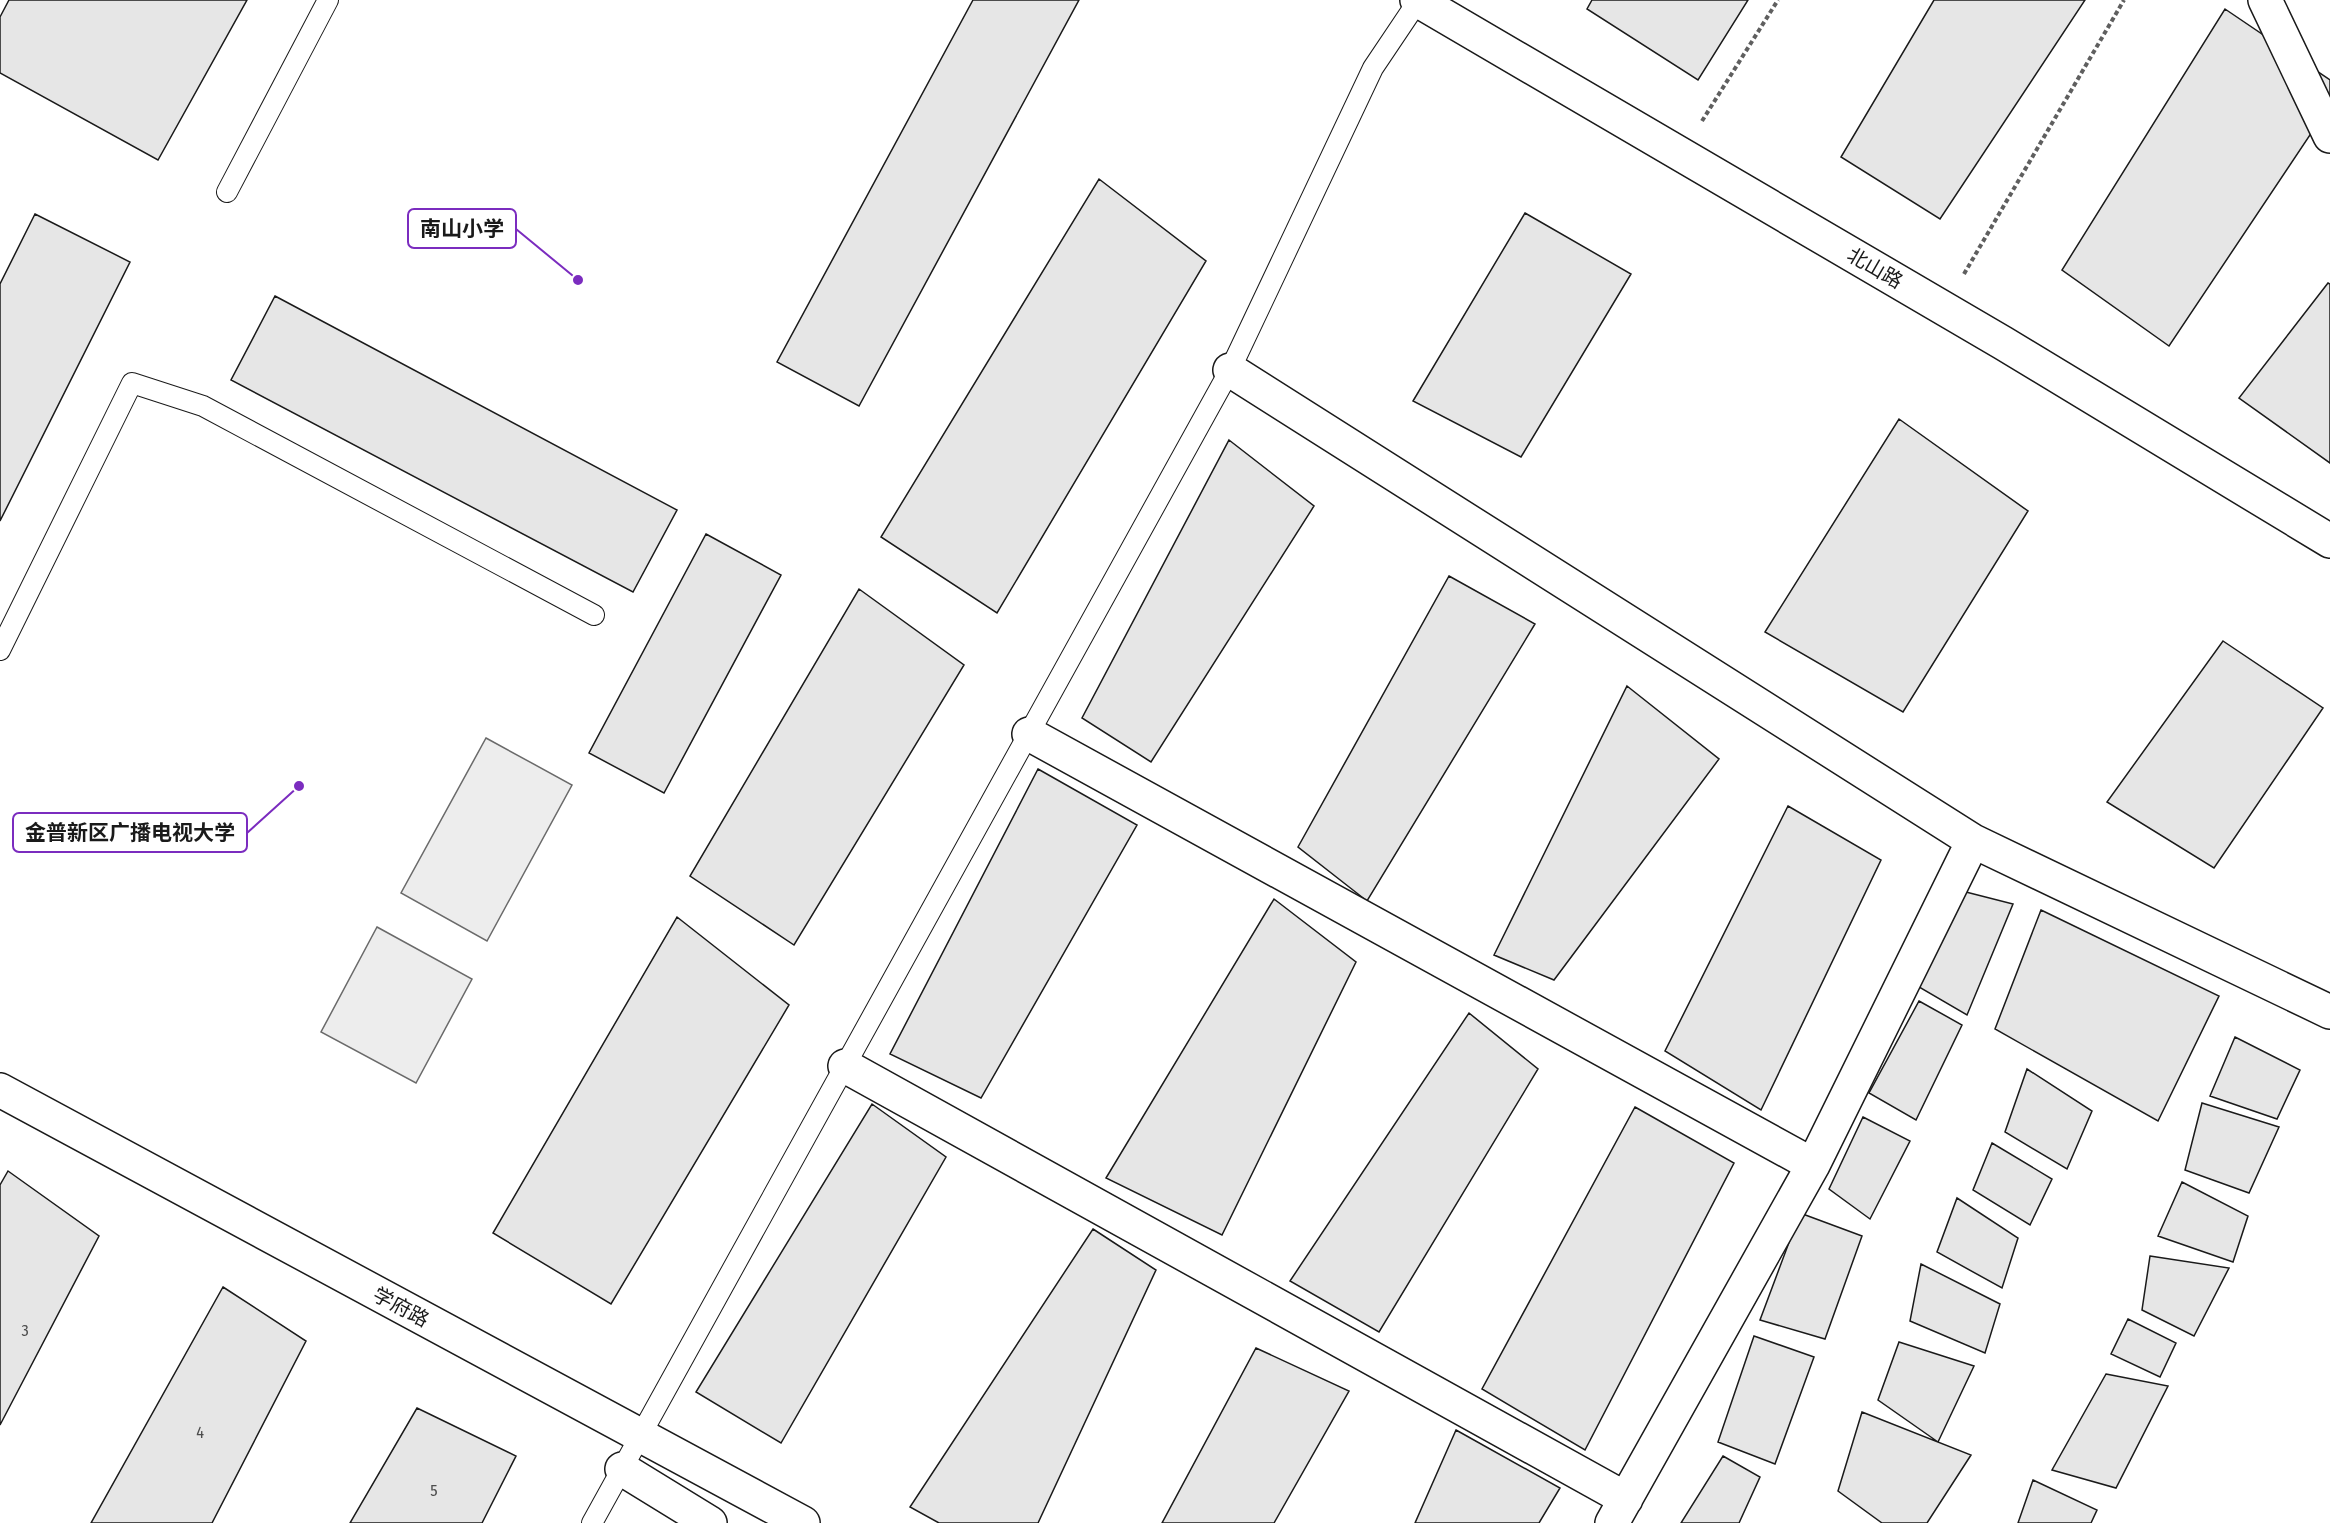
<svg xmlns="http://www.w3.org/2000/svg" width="2330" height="1523" font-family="'Fira Sans Condensed','Noto Sans SC',sans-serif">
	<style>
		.built { fill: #ededed; stroke: #6a6a6a; stroke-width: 1.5 }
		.building { fill: #e6e6e6; stroke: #1a1a1a; stroke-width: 1.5 }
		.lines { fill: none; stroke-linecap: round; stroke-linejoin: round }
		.service-casing { stroke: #1a1a1a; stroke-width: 22 }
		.minor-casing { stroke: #1a1a1a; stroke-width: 36 }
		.tertiary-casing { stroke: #1a1a1a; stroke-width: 36 }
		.path { stroke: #5f5f5f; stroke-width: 4; stroke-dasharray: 4.5 3; stroke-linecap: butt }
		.service { stroke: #fff; stroke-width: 20 }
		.minor { stroke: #fff; stroke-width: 33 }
		.tertiary { stroke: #fff; stroke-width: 33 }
		.labels { text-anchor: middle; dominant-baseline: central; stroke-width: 4.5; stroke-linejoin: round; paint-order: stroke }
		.number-label { font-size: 16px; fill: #4d4d4d }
		.street-label { font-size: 20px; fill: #1a1a1a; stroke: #fff }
		.leader { fill: none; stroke: #7b2cbf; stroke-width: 2 }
		.callout-dot { fill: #7b2cbf; stroke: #fff; stroke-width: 2 }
		.callout { fill: #fff; stroke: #7b2cbf; stroke-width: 2 }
		.callout-label { font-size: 21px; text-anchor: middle; font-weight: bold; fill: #1a1a1a }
	</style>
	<rect width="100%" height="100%" fill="#fff"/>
	<path class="built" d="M486,738L572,785L487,941L401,893Z
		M377,927L472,979L416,1083L321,1032Z"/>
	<path class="building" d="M9,0H247L158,160L0,73V17Z
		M973,0H1079L859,406L777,362Z
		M1592,0H1748L1698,80L1587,9Z
		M1934,0H2085L1940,219L1841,157Z
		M2225,9L2330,80V105L2169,346L2062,270Z
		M1099,179L1206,261L997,613L881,537Z
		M1525,213L1631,274L1521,457L1413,401Z
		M35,214L130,262L0,521V284Z
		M2328,283L2330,284V463L2239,398Z
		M275,296L677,510L633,592L231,380Z
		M1899,419L2028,511L1903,712L1765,632Z
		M1229,440L1314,506L1151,762L1082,718Z
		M706,534L781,575L664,793L589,753Z
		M1449,576L1535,624L1367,901L1298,847Z
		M859,589L964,665L794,945L690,876Z
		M2223,641L2323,708L2214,868L2107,802Z
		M1627,686L1719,759L1554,980L1494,955Z
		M1038,769L1137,825L981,1098L890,1054Z
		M1788,806L1881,860L1761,1110L1665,1051Z
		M1962,891L2013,904L1967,1015L1919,987Z
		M1274,899L1356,962L1222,1235L1106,1178Z
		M2041,910L2219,996L2158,1121L1995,1029Z
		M677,917L789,1005L611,1304L493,1233Z
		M1919,1001L1962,1025L1916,1120L1869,1093Z
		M1469,1013L1538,1069L1379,1332L1290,1281Z
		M2235,1037L2300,1070L2277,1119L2210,1096Z
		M2027,1069L2092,1111L2067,1169L2005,1132Z
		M2202,1103L2279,1127L2249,1193L2185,1170Z
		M872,1104L946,1157L781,1443L696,1392Z
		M1635,1107L1734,1163L1585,1450L1482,1389Z
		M1863,1117L1910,1141L1870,1219L1829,1189Z
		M1992,1143L2052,1179L2030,1225L1973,1190Z
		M8,1171L99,1236L0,1425V1185Z
		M2182,1182L2248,1216L2233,1262L2158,1236Z
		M1957,1198L2018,1238L2002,1288L1937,1252Z
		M1800,1213L1862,1236L1825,1339L1760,1320Z
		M1093,1229L1156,1270L1038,1523H939L910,1507Z
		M2150,1256L2229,1268L2194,1336L2142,1310Z
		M1921,1264L2000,1304L1985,1353L1910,1321Z
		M223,1287L306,1341L212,1523H91Z
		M2128,1319L2176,1343L2160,1377L2111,1354Z
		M1754,1336L1814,1357L1775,1464L1718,1442Z
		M1899,1342L1974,1366L1938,1442L1878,1400Z
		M1256,1348L1349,1391L1274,1523H1162Z
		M2106,1374L2168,1386L2116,1488L2052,1470Z
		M417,1408L516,1456L482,1523H350Z
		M1862,1412L1971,1455L1927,1523H1882L1838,1491Z
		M1456,1430L1560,1488L1539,1523H1415Z
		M1723,1456L1760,1477L1739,1523H1681Z
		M2033,1480L2097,1510L2091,1523H2018Z"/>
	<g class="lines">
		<g class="service-casing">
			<path id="service" d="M227,192L328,0
				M0,650L132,383L203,406L594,615
				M592,1523L1230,370L1373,68L1418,1"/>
		</g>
		<g class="minor-casing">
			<path id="minor" d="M2265,0L2330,136
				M1230,370L1973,841L2330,1012
				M1029,734L1813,1165
				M845,1066L1626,1499
				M0,1090L803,1523
				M622,1469L710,1523
				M1612,1523L1813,1165L1973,841"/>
		</g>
		<g class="tertiary-casing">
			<path id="tertiary" d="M1417,0L2003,343L2330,541"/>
		</g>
		<path class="path" d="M1702,121L1778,0
			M1964,274L2124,0"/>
		<use href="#service" class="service"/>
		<use href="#minor" class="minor"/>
		<use href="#tertiary" class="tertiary"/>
	</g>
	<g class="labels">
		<g class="number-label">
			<text x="25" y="1330">3</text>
			<text x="200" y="1432">4</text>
			<text x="434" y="1490">5</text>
		</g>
		<g class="street-label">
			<text transform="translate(1875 268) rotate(30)">北山路</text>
			<text transform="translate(401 1307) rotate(28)">学府路</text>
		</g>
	</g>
	<path class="leader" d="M578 280L516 229M299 786L247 833"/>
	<g class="callout-dot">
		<circle cx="578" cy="280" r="6"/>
		<circle cx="299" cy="786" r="6"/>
	</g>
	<g class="callout">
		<rect x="408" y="209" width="108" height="39" rx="6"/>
		<rect x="13" y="813" width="234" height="39" rx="6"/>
	</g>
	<g class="callout-label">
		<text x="462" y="236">南山小学</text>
		<text x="130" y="840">金普新区广播电视大学</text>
	</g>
</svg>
